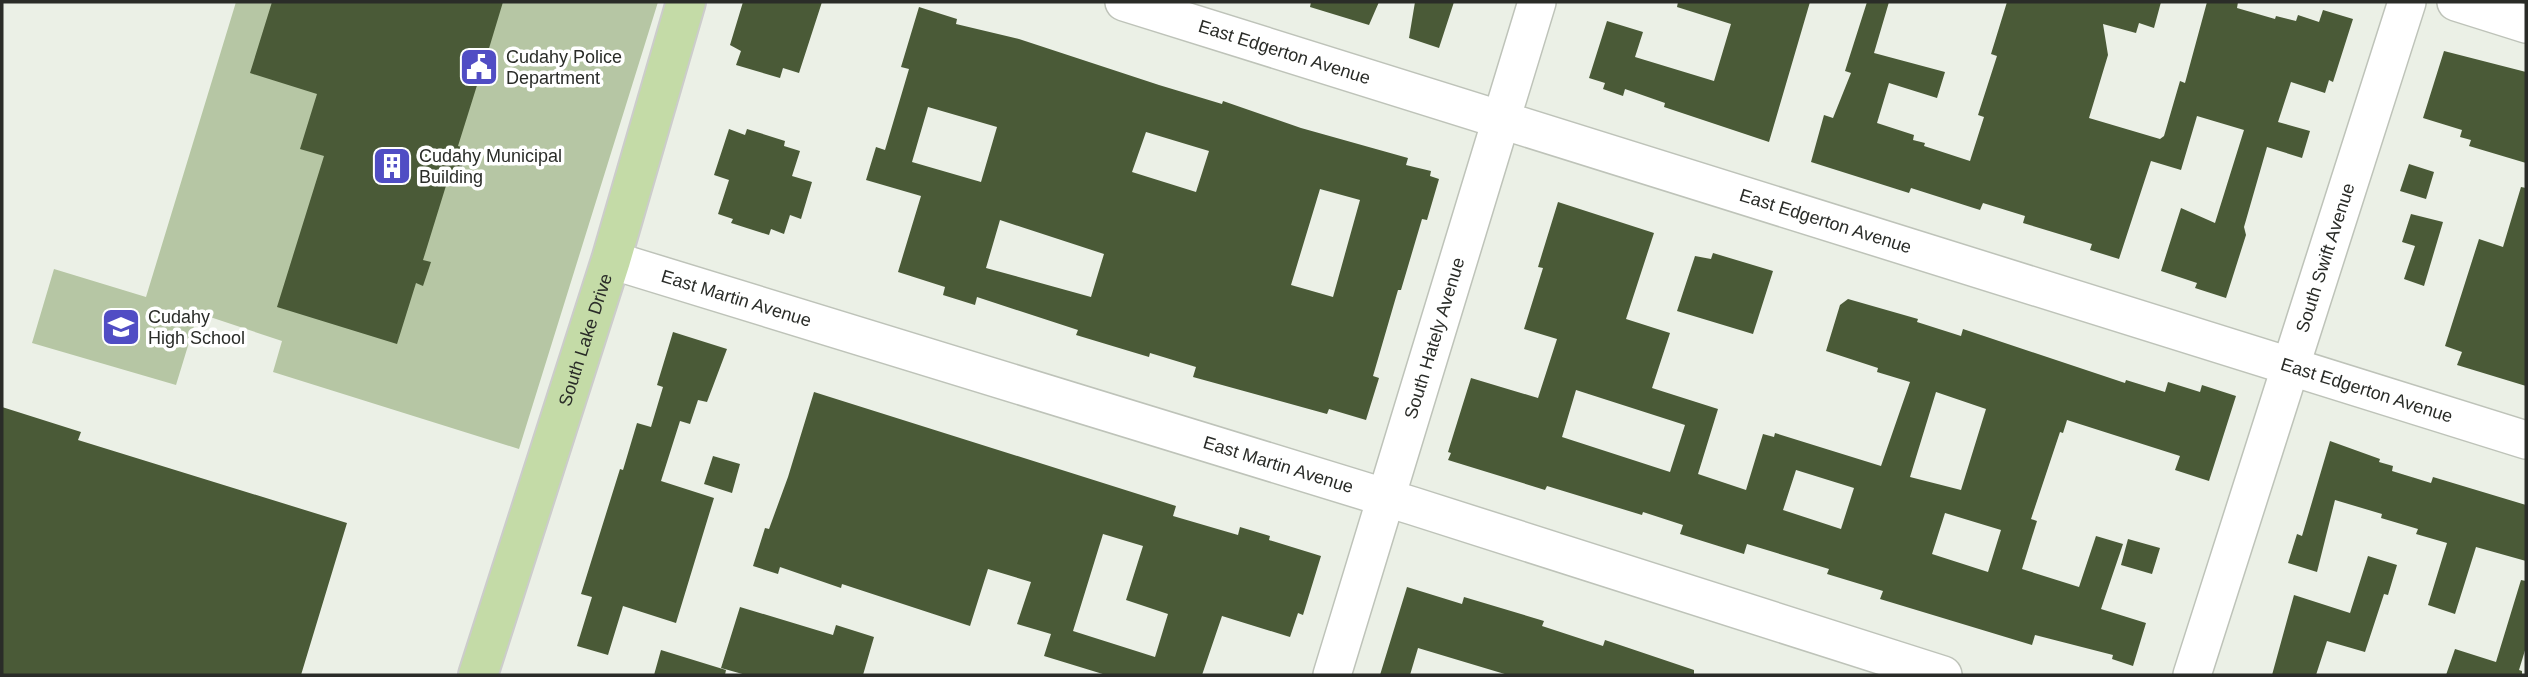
<svg xmlns="http://www.w3.org/2000/svg" width="2528" height="677" font-family="Arial,sans-serif">
	<style>
		.green { fill: #b6c6a4 }
		.building { fill: #4a5a37; fill-rule: evenodd }
		.lines { fill: none; stroke-linecap: round; stroke-linejoin: round }
		.minor-casing { stroke: #bec3b9; stroke-width: 40 }
		.major-casing { stroke: #cccccb; stroke-width: 42 }
		.minor { stroke: #fff; stroke-width: 37 }
		.major { stroke: #c4dba7; stroke-width: 38 }
		.labels { text-anchor: middle; dominant-baseline: central; stroke-width: 7; stroke-linejoin: round; paint-order: stroke }
		.street-label { font-size: 18px; fill: #2a2c28; stroke: #fff }
		.poi-label { font-size: 18px; fill: #2a2c28; stroke: #fff; text-anchor: start }
	</style>
	<rect width="100%" height="100%" fill="#ebf0e6"/>
	<path class="green" d="M236,2H658L519,449L273,372L282,341L198,313L176,385L32,343L54,269L146,297Z"/>
	<path class="building" d="M272,2H503L487,55L493,57L486,81L479,79L458,146L468,149L458,179L449,176L423,260L431,262L423,286L416,283L397,344L277,307L324,156L300,149L317,94L250,73Z
		M743,2H822L799,73L783,68L780,78L736,65L741,51L730,45Z
		M1311,2H1379L1369,25L1310,7Z
		M1415,2H1454L1439,48L1409,38Z
		M1678,2H1810L1769,142L1664,107L1665,103L1625,89L1623,96L1603,89L1605,83L1589,78L1607,21L1643,32L1635,57L1714,81L1731,24L1677,7Z
		M1867,2H1889L1874,53L1945,72L1937,98L1889,83L1877,123L1914,135L1913,140L1925,143L1924,146L1970,161L1984,117L1978,115L1997,56L1991,54L2007,2H2161L2154,28L2139,23L2136,33L2103,24L2108,55L2089,118L2160,139L2164,136L2180,81L2185,83L2207,2H2238L2237,8L2275,19L2276,16L2296,21L2298,15L2319,22L2323,10L2353,19L2333,82L2329,80L2325,93L2291,82L2278,122L2310,131L2302,158L2267,147L2244,227L2246,235L2226,298L2195,288L2197,283L2161,271L2181,208L2215,223L2244,130L2197,116L2181,170L2151,161L2119,259L2090,250L2092,244L2023,223L2025,216L1983,203L1980,210L1911,188L1909,193L1811,162L1824,115L1833,118L1851,73L1845,71Z
		M919,7L957,19L956,24L1019,39L1159,85L1222,104L1223,101L1301,128L1408,158L1406,165L1431,171L1430,176L1439,179L1427,220L1422,219L1401,290H1398L1373,376L1379,378L1366,420L1329,409L1327,414L1193,377L1196,367L1150,353L1149,357L1076,335L1078,330L977,297L975,305L943,295L945,287L898,272L921,196L866,180L876,147L885,150L909,69L901,67ZM928,107L997,127L981,182L912,162ZM1146,132L1209,151L1196,192L1132,172ZM1320,189L1360,200L1333,297L1291,285ZM1000,220L1104,254L1091,297L986,268Z
		M2444,51L2526,72V163L2469,146L2471,140L2460,137L2462,130L2423,118Z
		M729,129L745,135L747,129L785,141L784,146L800,151L792,176L812,182L801,219L790,215L784,234L771,229L769,235L731,223L733,219L718,214L729,180L714,175Z
		M2409,164L2434,172L2426,199L2400,191Z
		M2521,187L2526,188V386L2457,365L2462,352L2445,346L2479,239L2503,247Z
		M1558,202L1654,233L1626,319L1670,333L1652,388L1718,409L1698,474L1746,490L1763,434L1774,437L1775,433L1881,466L1910,382L1877,372L1878,368L1826,351L1840,305L1848,299L1918,319L1917,322L1961,336L1963,329L2125,383L2126,380L2165,392L2168,382L2200,392L2202,385L2236,396L2209,481L2175,470L2180,456L2067,420L2063,433L2060,432L2031,519L2037,521L2022,569L2079,587L2096,536L2123,544L2101,609L2146,623L2133,666L2112,659L2113,655L2035,635L2032,645L1880,599L1883,591L1827,574L1829,569L1747,544L1744,554L1680,534L1683,525L1643,512L1642,515L1547,486L1545,490L1448,460L1451,453L1448,452L1471,378L1538,398L1557,339L1524,329L1543,268L1538,267ZM1576,390L1685,425L1670,472L1562,437ZM1936,392L1986,409L1961,490L1910,477ZM1796,470L1854,488L1841,529L1783,510ZM1945,513L2001,530L1988,572L1932,554Z
		M2411,214L2443,222L2424,286L2404,279L2415,246L2402,242Z
		M1713,253L1773,271L1753,334L1677,311L1695,256L1711,259Z
		M673,332L727,349L707,402L698,400L690,424L680,421L661,481L714,498L676,623L623,606L608,655L577,646L592,597L581,594L620,469L623,470L637,423L651,427L663,387L657,385Z
		M814,392L1176,506L1173,516L1238,535L1240,527L1270,536L1269,540L1321,556L1303,615L1298,613L1290,637L1222,616L1202,675H1106L1044,656L1051,634L1017,624L1031,582L988,569L970,626L842,584L841,588L780,567L778,574L753,566L765,528L769,529L788,477ZM1103,534L1143,546L1126,600L1168,614L1155,657L1073,631Z
		M2,407L81,432L78,440L347,523L301,675H2Z
		M2330,441L2380,459L2379,462L2393,466L2392,471L2431,483L2433,477L2526,505V561L2476,547L2455,614L2428,605L2447,543L2416,534L2418,529L2381,518L2382,514L2335,500L2317,572L2288,563L2297,534L2302,536Z
		M713,456L740,464L732,493L704,484Z
		M2128,539L2160,548L2152,574L2121,565Z
		M2368,556L2397,565L2388,595L2384,594L2365,652L2327,641L2316,675H2272L2294,595L2350,613Z
		M2521,580L2526,581V647L2519,670L2522,671V675H2446L2455,649L2496,662Z
		M1407,587L1462,604L1464,597L1544,621L1542,626L1603,646L1605,640L1694,670V675H1508L1418,648L1410,675H1380Z
		M740,607L833,635L836,625L874,637L863,675H746L721,668Z
		M661,650L726,670L725,675H654Z"/>
	<g class="lines">
		<g class="minor-casing">
			<g id="minor">
				<path id="s1" d="M1124,2L2526,440"/>
				<path d="M2456,2L2526,24"/>
				<path id="s2" d="M611,260L1413,506L1943,675"/>
				<path id="s3" d="M1332,675L1537,2"/>
				<path id="s4" d="M2192,675L2407,2"/>
			</g>
		</g>
		<g class="major-casing">
			<g id="major">
				<path id="s5" d="M478,675L611,260L686,2"/>
			</g>
		</g>
		<use href="#minor" class="minor"/>
		<use href="#major" class="major"/>
	</g>
	<defs>
		<g id="civic-square" transform="scale(2.0125)"><rect x="-9" y="-9" width="18" height="18" rx="4" fill="#504dc4" stroke="#fff"/><path d="M-.6-6.5H3V-4.5H.6V-3L4-1V1h2V6H-6V1h2V-1L-.6-3ZM-1.2 2.5V6h2.4V2.5Z" fill="#fff"/></g>
		<g id="building-square" transform="scale(2.0125)"><rect x="-9" y="-9" width="18" height="18" rx="4" fill="#504dc4" stroke="#fff"/><path d="M-4-6H4V6H1V3H-1V6H-4ZM-2.5-4.3h1.7v1.8h-1.7ZM.8-4.3h1.7v1.8H.8ZM-2.5-1h1.7V.8h-1.7ZM.8-1h1.7V.8H.8Z" fill="#fff"/></g>
		<g id="school-square" transform="scale(2.0125)"><rect x="-9" y="-9" width="18" height="18" rx="4" fill="#504dc4" stroke="#fff"/><path d="M0-5L7-2L0 1L-7-2ZM-4 1L0 2.5L4 1V4Q0 6-4 4Z" fill="#fff"/></g>
	</defs>
	<g fill-rule="evenodd">
		<use href="#civic-square" x="479" y="67"/>
		<use href="#building-square" x="392" y="166"/>
		<use href="#school-square" x="121" y="327"/>
	</g>
	<g class="labels">
		<g class="street-label">
			<text stroke="none"><textPath href="#s1" startOffset="168">East Edgerton Avenue</textPath></text>
			<text stroke="none"><textPath href="#s1" startOffset="735">East Edgerton Avenue</textPath></text>
			<text stroke="none"><textPath href="#s4" startOffset="438">South Swift Avenue</textPath></text>
			<text stroke="none"><textPath href="#s2" startOffset="131">East Martin Avenue</textPath></text>
			<text stroke="none"><textPath href="#s3" startOffset="352">South Hately Avenue</textPath></text>
			<text stroke="none"><textPath href="#s5" startOffset="352">South Lake Drive</textPath></text>
			<text stroke="none"><textPath href="#s1" startOffset="1302">East Edgerton Avenue</textPath></text>
			<text stroke="none"><textPath href="#s2" startOffset="698">East Martin Avenue</textPath></text>
		</g>
		<g class="poi-label">
			<text x="506" y="57">Cudahy Police<tspan x="506" dy="21">Department</tspan></text>
			<text x="419" y="156">Cudahy Municipal<tspan x="419" dy="21">Building</tspan></text>
			<text x="148" y="317">Cudahy<tspan x="148" dy="21">High School</tspan></text>
		</g>
	</g>
	<rect width="2528" height="677" fill="none" stroke="#2a2c28" stroke-width="7"/>
</svg>
